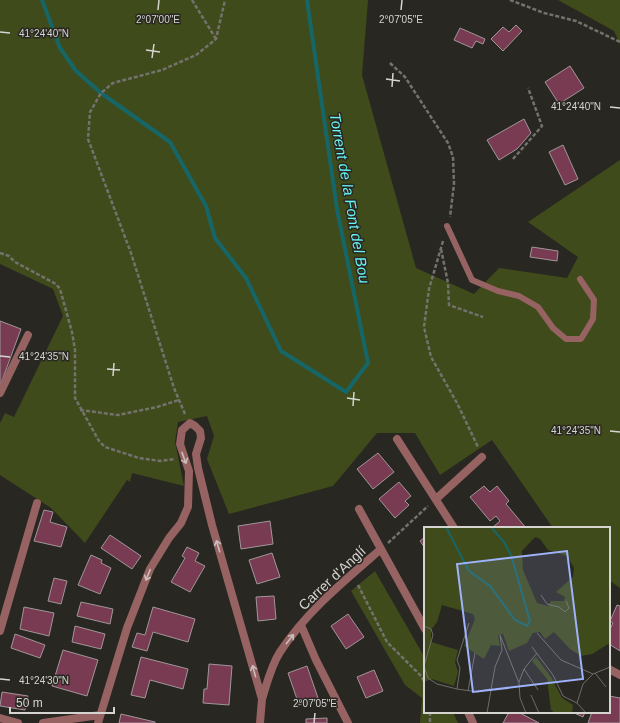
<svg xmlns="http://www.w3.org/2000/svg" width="620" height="723" font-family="Arial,sans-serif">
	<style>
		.green { fill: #3f4b1b }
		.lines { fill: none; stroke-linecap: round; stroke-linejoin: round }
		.stream { stroke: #176667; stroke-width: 4 }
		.building { fill: #783b52; stroke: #a0979a }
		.path { stroke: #74726d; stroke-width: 2.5; stroke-dasharray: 4 2; stroke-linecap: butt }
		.service { stroke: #966262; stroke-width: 6 }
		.minor { stroke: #966262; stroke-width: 8 }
		.oneway { stroke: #c9bdbb }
		.ticks { fill: none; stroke: #d6d4d1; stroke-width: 1.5 }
		.labels { text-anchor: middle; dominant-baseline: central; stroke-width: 3; stroke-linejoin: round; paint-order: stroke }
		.street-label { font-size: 14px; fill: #d6d4d1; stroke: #292721 }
		.water-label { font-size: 15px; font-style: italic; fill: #66f1f2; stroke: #292721 }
		.inset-river { fill: none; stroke: #176667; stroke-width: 2 }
		.inset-road { fill: none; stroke: #6e6c67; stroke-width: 1 }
		.view { fill: #9fb3fd; fill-opacity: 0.15; stroke: #9fb3fd; stroke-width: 2 }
		.inset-edge { fill: none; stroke: #d6d4d1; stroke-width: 2 }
		.ticks-label { font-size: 10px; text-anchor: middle; fill: #d6d4d1; stroke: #292721; stroke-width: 3; stroke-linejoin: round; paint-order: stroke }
	</style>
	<rect width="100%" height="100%" fill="#292721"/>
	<path class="green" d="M0,0H368L362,75L416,268L474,294L499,268L567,278L578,257L528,222L620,160V588L609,580V528H553L492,440L440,475L415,433H377L333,486L229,514L207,459L214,436L207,416L178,422L175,442L184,486L132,473L130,482L127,480L85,543L51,508L0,475V423L5,413L14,417L63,316L53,289L0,264Z
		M558,0H620V44L614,31Z
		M375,571L425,658V712H453L458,723H420L422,698L405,685L351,591Z"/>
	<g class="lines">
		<path class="stream" d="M42,0L60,48L76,71L101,93L170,142L206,206L215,238L246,278L281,351L346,392L368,363L337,209L307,0"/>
	</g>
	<path class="building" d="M516,25L522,31L503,51L491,39L503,27L509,32Z
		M460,28L485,39L483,44L476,41L472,48L454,40Z
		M570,66L584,88L559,104L545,82Z
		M524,119L531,133L517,149L499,160L487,140Z
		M563,145L578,179L565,185L549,152Z
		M532,247L558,251L557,261L530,257Z
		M0,321L21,329L0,386Z
		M378,453L394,472L373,489L357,469Z
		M399,482L411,496L405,501L409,505L395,518L379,499Z
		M484,486L490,492L497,486L509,501L506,504L526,528H492L500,521L496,516L490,521L470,497Z
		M44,510L53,512L50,522L67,527L61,547L34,541Z
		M270,521L273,544L241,549L238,526Z
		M110,535L141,556L132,569L101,548Z
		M425,537V548L420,541Z
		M187,547L199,553L195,561L205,566L190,592L171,582L185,558L182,556Z
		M272,553L280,577L257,584L249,560Z
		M91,555L102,560L101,563L111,568L100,594L78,585Z
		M54,578L67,581L61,604L48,601Z
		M274,596L276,619L258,621L256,597Z
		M81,602L113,609L110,624L77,616Z
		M617,605L620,606V651L609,644V631L613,623L610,621Z
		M24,607L54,613L49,636L20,629Z
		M153,607L195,619L188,642L153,632L147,651L132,647L137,633L145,635Z
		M348,614L364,637L346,649L331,626Z
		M75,626L105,634L101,649L72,642Z
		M15,634L45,645L40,658L11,648Z
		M63,650L98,660L87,696L52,686Z
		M141,657L188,669L183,689L150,680L145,698L131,695Z
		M209,664L232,666L229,705L203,703L204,689H207Z
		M307,666L318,698L299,705L288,673Z
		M374,670L383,691L366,698L357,677Z
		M2,692L28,696L25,710L0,706Z
		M609,696L620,698V723H588L592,712H609Z
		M509,712H518L539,723H503Z
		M572,712H585L583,717Z
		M121,714L155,722V723H119Z
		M327,718V723H306V719Z"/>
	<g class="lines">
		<path class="path" d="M192,0L216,39
			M510,0L544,13L576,21L620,42
			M390,63L405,77L448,143L453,157L454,184L450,217
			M513,159L542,126L528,88
			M443,241L429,289L424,327L431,357L457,403L478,447
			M441,249L448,283L449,305L483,317
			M0,253L9,256L15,262L56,284L60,289L72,332L75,350V398L99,441L105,447L139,458L160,461L175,459
			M80,410L118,415L157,407L179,400
			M185,414L174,388L131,253L88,139L90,112L101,93L113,83L162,70L196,55L216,39L225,0
			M388,543L428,506
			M358,585L387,642L421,676L425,683
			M430,712V723"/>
		<path class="service" d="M447,226L472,280L498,291L519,296L538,307L553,328L566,339H581L593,319L594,300L580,279"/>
		<path class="minor" d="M0,393L28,335
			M397,439L454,528
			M436,499L482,457
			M359,509L425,629
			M301,625L316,660L348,723
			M0,631L37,503
			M609,669L620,675
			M262,699C267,683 271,666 280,652C307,611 344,581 381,549
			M468,712L473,723
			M0,718L18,723
			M43,723L100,715
			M98,723L127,628L150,569L169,538L181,523L188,507L189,471L180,444L182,430L190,423L195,426L200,431L201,438L196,454L198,468L212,525L262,699L260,723"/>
	</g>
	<defs><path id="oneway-shaft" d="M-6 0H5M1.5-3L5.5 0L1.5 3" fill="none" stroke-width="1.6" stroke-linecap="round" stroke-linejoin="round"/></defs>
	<g class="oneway">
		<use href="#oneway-shaft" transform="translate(184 458) rotate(70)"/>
		<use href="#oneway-shaft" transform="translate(218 546) rotate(-106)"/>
		<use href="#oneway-shaft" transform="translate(148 575) rotate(112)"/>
		<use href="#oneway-shaft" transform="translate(290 639) rotate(-52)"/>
		<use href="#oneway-shaft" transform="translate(254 671) rotate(-105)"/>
	</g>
	<path class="ticks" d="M158,10L159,0M401,10L402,0M0,32L10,33M146,50L160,52M152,58L154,44M386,79L400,81M392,87L393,73M610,107L620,108M0,356L10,357M107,369L120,370M113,376L114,363M347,398L360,400M353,406L354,392M610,431L620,432M0,679L10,680M314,723L315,713"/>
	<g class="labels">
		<g class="street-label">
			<text transform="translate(332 578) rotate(-43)">Carrer d'Anglí</text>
		</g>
		<g class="water-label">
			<text transform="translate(350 198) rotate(80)">Torrent de la Font del Bou</text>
		</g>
	</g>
	<g transform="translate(424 527)">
		<rect width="186" height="186" fill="#292721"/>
		<path d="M0,0H186V116L168,127L157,129L146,122L130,105L121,112L116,105L109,106L103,116L85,124L79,107L74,108L76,119L67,118L60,132L40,119L51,92L49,87L18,78L13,95L7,103V115L34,123L31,135L34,145L30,159L8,152L0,155ZM111,10L116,12L124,23L143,29L150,41L149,50L132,65L141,70L140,74H127L124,79L113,76L99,43L98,24ZM112,130L127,150L138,171L149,178L148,186H131L127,183L123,152L108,134Z" fill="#3f4b1b" fill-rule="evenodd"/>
		<path class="inset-river" d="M22,0L45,44L66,59L91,93L103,99L106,94L87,28L80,15L67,0"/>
		<path class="inset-road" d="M117,68L123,77L135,80L141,85L145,81L142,74M0,99L7,102L9,108L0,139L4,151L13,157L33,162L54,165L66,162M113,106L137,133L169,147M76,108L95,156L96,171L102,186M108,120L129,148L139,169L153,176L162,186M100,142L114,163M171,146L182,160M95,155L100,142L113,126M33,162L36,141L33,133L45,96M44,164L51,126M107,168L115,186M153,176L159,157L169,147L186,140M63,186L71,140L78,123L76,108"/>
		<path class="view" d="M143,24L159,152L49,165L33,37Z"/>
		<rect width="186" height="186" class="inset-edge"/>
	</g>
	<g class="ticks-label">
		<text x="158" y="23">2°07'00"E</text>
		<text x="401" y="23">2°07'05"E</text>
		<text x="44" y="37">41°24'40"N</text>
		<text x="576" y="110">41°24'40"N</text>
		<text x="44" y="360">41°24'35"N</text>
		<text x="576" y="434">41°24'35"N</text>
		<text x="44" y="684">41°24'30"N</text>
		<text x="315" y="707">2°07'05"E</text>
	</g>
	<path d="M10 707v6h104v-6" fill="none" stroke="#d6d4d1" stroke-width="2"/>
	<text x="16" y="707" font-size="12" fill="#d6d4d1" stroke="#292721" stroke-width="3" paint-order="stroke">50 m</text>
</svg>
